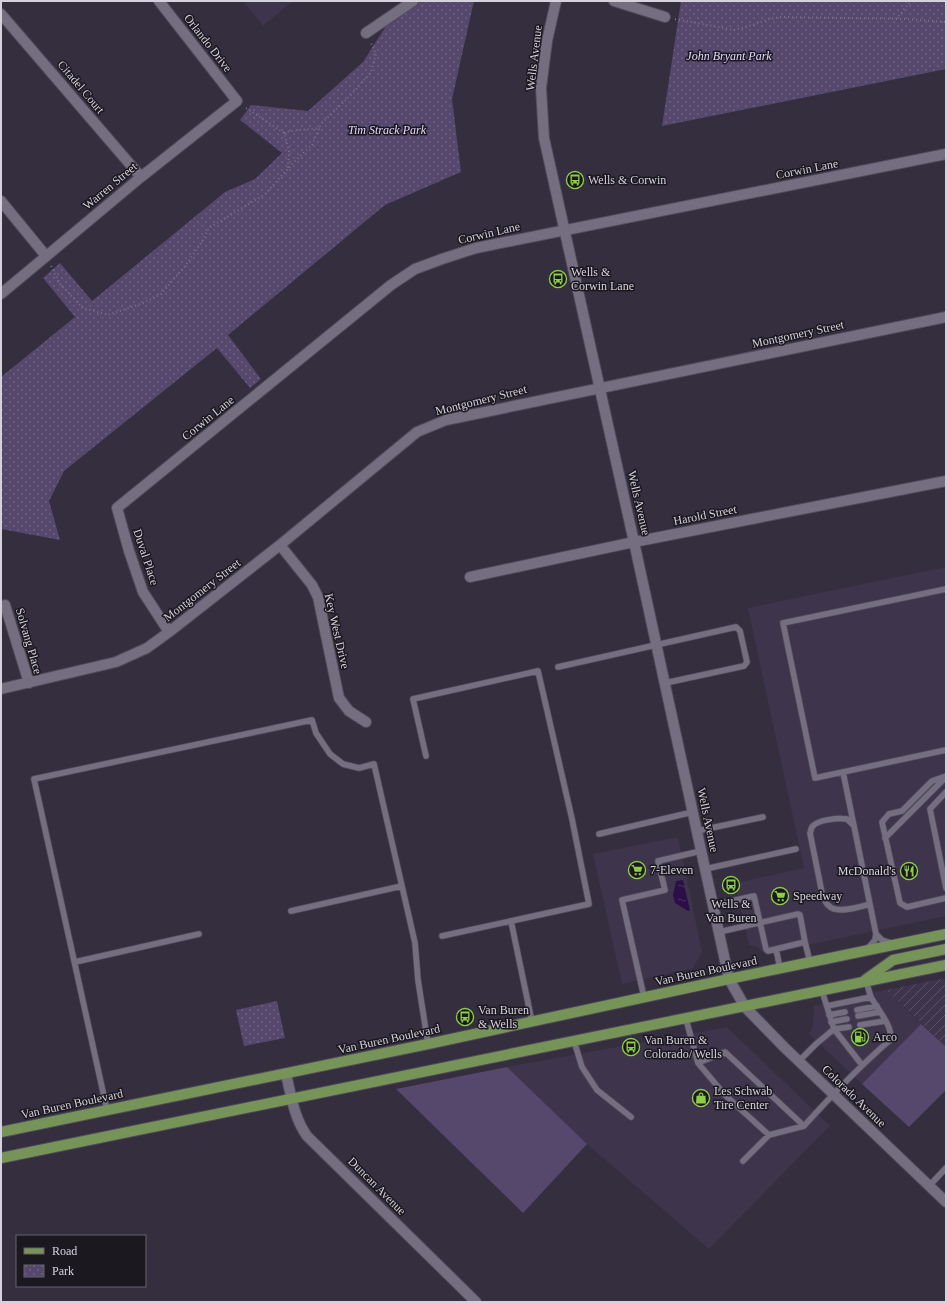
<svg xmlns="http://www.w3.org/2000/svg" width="947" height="1303" font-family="Georgia,serif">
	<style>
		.built { fill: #3e354c }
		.industrial { fill: url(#industrial-furrows) }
		.grass { fill: #56476d }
		.park { fill: url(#park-dots) }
		.water { fill: url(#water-ripples) }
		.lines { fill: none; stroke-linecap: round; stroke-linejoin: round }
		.lane-casing { stroke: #504b59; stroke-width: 7 }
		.street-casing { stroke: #504b59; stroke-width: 12 }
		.secondary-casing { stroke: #504b59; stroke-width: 12 }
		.primary-casing { stroke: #504b59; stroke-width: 12 }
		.path { stroke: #797483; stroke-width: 2; stroke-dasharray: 1 3; stroke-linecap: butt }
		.lane { stroke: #756e81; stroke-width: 5.5 }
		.street { stroke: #756e81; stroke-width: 10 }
		.secondary { stroke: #756e81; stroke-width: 10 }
		.primary { stroke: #779458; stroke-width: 10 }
		.labels { text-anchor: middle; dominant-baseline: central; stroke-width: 3; stroke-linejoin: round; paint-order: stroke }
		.street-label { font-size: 12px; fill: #d6d2dd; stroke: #1b1820 }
		.park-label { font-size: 12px; font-style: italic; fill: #e5d8fc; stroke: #1b1820 }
		.poi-label { font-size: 12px; fill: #d6d2dd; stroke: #1b1820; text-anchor: start }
	</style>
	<defs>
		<pattern id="industrial-furrows" width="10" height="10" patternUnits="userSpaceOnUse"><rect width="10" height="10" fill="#3e354c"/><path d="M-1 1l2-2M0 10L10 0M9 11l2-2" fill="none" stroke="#595165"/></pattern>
		<pattern id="park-dots" width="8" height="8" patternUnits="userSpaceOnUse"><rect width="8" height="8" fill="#56476d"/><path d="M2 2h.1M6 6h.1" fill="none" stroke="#6e6181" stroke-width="1.8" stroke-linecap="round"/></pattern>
		<pattern id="water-ripples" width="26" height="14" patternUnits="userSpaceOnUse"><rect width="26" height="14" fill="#2a1047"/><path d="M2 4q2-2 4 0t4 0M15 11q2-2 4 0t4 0" fill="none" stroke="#483261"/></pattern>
	</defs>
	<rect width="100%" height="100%" fill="#342e3f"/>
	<path class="built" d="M243,1H293L263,26Z
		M946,567V916L765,954L757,947L749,945L735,883L804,868L748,608Z
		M678,837L702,952L693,968L690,969L622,984L593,854Z
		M886,990L921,1024L862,1084L808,1033L812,1030L814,1012L813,1006Z
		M727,1027L830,1126L709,1249L587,1144L507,1067Z"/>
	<path class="industrial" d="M946,978V1047L886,990Z"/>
	<path class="grass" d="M921,1024L946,1047V1090L909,1127L862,1084Z
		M507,1067L587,1144L523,1213L396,1089Z"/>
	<path class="park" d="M415,1H474L452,99L461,172L385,205L228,335L261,379L250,388L217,348L64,471L49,501L60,540L1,529V377L75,317L43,278L60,263L92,301L225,192L255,179L282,153L240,120L251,105L308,111L363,62L386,26Z
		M681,1H946V69L662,126Z
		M277,1001L285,1038L244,1046L236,1010Z"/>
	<path class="water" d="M683,880L690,910L688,911L675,903L673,895L676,881Z"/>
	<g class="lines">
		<g class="lane-casing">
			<path id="lane" d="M946,589L783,623L815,778L946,750
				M558,667L736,627L740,631L747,662L744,666L665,683
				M426,756L413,699L538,671L572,819L589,904L511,921L532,1022
				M843,772L876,934L875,940L867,949
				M946,776L932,781L902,811L889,814L882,822L900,903L907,907L946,898
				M946,792L930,809L946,888
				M854,826L847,819C839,818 818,819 812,827C811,828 811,831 810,833L823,898C825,900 826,904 829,906C837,914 860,907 870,904
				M697,831L763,817
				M599,834L693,812
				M885,838L946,777
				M705,869L796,849
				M713,905L754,896L766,949L768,951L805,942L810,962
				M291,911L402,886
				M719,932L798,914L800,915L805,942
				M876,934L882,940L891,943
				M442,936L511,921
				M776,949L780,968
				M75,962L199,934
				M822,991L834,1029L862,1065
				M644,997L622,900L665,890L658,861L701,851
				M827,1006L871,997
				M857,1010L877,1006
				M829,1015L845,1012
				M858,1016L880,1012
				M686,1019L698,1063L725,1095L769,1135L804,1126L725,1052L698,1063
				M831,1022L847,1019
				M860,1025L885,1021
				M574,1041L582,1067L597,1090L631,1117
				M799,1061L816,1044L834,1029L849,1027
				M107,1110L34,779L312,720L316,733L330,754L343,764L359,768L374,764L415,943L418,980L428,1044
				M804,1126C831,1096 859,1067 890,1040C894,1027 877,1009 871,997C869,992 868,987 866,981
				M743,1161L769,1135
				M929,1186L946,1168"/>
		</g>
		<g class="street-casing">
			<path id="street" d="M614,1L665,17
				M1,14L141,177
				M366,33L413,1
				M1,201L46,256
				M1,294L141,177L237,101L159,1
				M280,545L312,585L318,597L339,698L349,711L366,722
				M470,577L634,542L946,481
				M5,605L29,683
				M169,632L143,592L129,551L117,508L391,285L415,269L442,259L476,248L946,154
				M1,689L116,662L147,648L169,632L280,545L417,432L446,420L946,317
				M286,1074C291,1095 294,1118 307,1136L476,1302"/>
		</g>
		<g class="secondary-casing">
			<path id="secondary" d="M556,1L547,41L541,88L544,138L634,542L729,979L745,1007L784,1047L946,1202"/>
		</g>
		<g class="primary-casing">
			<path id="primary" d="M865,980L893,960L946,949
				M1,1132L428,1044L729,979L946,934
				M1,1158L946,965"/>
		</g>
		<path class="path" d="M675,19L734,30L747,27L769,19L781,17L906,19L946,22
			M896,19L911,1
			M246,108L284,133L289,151L288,168
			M284,133L290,131L320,128
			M51,266L60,284L83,308L108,315L143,303L161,294L186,265L201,243L209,228L265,194L296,160L312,145L321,124L350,96L371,72L376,54L371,43"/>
		<use href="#lane" class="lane"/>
		<use href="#street" class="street"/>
		<use href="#secondary" class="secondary"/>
		<use href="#primary" class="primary"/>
	</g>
	<defs>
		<g id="bus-ring" transform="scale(0.9)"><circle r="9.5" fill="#1b1820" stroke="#8dce44" stroke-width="1.5"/><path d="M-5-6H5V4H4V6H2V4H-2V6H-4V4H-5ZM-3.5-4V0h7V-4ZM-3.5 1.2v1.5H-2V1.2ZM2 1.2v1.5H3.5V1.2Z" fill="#8dce44"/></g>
		<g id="supermarket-ring" transform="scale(0.9)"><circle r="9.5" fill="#1b1820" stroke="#8dce44" stroke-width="1.5"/><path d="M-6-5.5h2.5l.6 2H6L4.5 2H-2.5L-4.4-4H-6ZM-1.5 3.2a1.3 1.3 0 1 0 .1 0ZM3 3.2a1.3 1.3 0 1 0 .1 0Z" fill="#8dce44"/></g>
		<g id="restaurant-ring" transform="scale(0.9)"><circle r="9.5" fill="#1b1820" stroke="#8dce44" stroke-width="1.5"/><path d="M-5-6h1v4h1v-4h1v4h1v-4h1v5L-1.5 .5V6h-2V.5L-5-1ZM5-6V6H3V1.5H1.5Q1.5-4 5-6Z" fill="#8dce44"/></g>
		<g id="fuel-ring" transform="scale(0.9)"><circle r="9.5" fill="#1b1820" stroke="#8dce44" stroke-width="1.5"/><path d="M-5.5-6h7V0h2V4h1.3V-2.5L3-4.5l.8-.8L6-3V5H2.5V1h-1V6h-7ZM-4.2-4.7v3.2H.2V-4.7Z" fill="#8dce44"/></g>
		<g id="shop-ring" transform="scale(0.9)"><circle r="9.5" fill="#1b1820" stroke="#8dce44" stroke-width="1.5"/><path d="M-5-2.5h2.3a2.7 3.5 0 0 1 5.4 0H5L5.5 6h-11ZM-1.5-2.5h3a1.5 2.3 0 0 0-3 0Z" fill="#8dce44"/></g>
	</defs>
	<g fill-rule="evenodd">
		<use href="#bus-ring" x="575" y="180"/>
		<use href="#bus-ring" x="558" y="279"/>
		<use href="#supermarket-ring" x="637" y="870"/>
		<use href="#restaurant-ring" x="909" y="871"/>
		<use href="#bus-ring" x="731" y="885"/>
		<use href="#supermarket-ring" x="780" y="896"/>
		<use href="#bus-ring" x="465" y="1017"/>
		<use href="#fuel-ring" x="860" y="1037"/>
		<use href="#bus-ring" x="631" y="1047"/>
		<use href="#shop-ring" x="701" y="1098"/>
	</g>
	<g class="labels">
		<g class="street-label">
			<text transform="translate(208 43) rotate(52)">Orlando Drive</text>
			<text transform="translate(534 58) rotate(-83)">Wells Avenue</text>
			<text transform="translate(81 87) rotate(50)">Citadel Court</text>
			<text transform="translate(807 169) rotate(-11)">Corwin Lane</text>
			<text transform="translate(110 186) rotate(-40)">Warren Street</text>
			<text transform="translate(489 233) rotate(-13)">Corwin Lane</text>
			<text transform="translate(798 334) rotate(-12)">Montgomery Street</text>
			<text transform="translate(481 400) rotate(-14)">Montgomery Street</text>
			<text transform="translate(208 418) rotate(-39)">Corwin Lane</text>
			<text transform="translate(639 503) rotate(77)">Wells Avenue</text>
			<text transform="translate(705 515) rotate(-11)">Harold Street</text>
			<text transform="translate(146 557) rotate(72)">Duval Place</text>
			<text transform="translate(202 590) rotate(-38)">Montgomery Street</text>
			<text transform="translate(337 631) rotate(77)">Key West Drive</text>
			<text transform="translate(29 641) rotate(74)">Solvang Place</text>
			<text transform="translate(708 820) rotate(78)">Wells Avenue</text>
			<text transform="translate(706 971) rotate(-12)">Van Buren Boulevard</text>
			<text transform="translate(389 1039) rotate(-12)">Van Buren Boulevard</text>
			<text transform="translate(854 1096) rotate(44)">Colorado Avenue</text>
			<text transform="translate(72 1104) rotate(-12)">Van Buren Boulevard</text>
			<text transform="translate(377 1186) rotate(45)">Duncan Avenue</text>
		</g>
		<g class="park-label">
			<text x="729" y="56">John Bryant Park</text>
			<text x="387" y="130">Tim Strack Park</text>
		</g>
		<g class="poi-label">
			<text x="588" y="180">Wells &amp; Corwin</text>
			<text x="571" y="272">Wells &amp;<tspan x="571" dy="14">Corwin Lane</tspan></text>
			<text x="650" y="870">7-Eleven</text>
			<text x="896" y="871" text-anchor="end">McDonald's</text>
			<text x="793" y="896">Speedway</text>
			<text x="731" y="904" text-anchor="middle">Wells &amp;<tspan x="731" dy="14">Van Buren</tspan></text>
			<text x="478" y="1010">Van Buren<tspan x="478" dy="14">&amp; Wells</tspan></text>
			<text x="873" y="1037">Arco</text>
			<text x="644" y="1040">Van Buren &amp;<tspan x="644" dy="14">Colorado/ Wells</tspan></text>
			<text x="714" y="1091">Les Schwab<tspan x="714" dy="14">Tire Center</tspan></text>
		</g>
	</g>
	<rect width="947" height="1303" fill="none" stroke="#d6d2dd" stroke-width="4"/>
	<rect x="16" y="1235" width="130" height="52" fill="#1b1820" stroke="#66626c"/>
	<rect x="24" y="1248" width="20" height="6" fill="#779458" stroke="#66626c"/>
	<text x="52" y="1255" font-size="12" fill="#d6d2dd">Road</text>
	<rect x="24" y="1265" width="20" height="12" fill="url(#park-dots)" stroke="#66626c"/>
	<text x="52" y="1275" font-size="12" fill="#d6d2dd">Park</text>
</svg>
